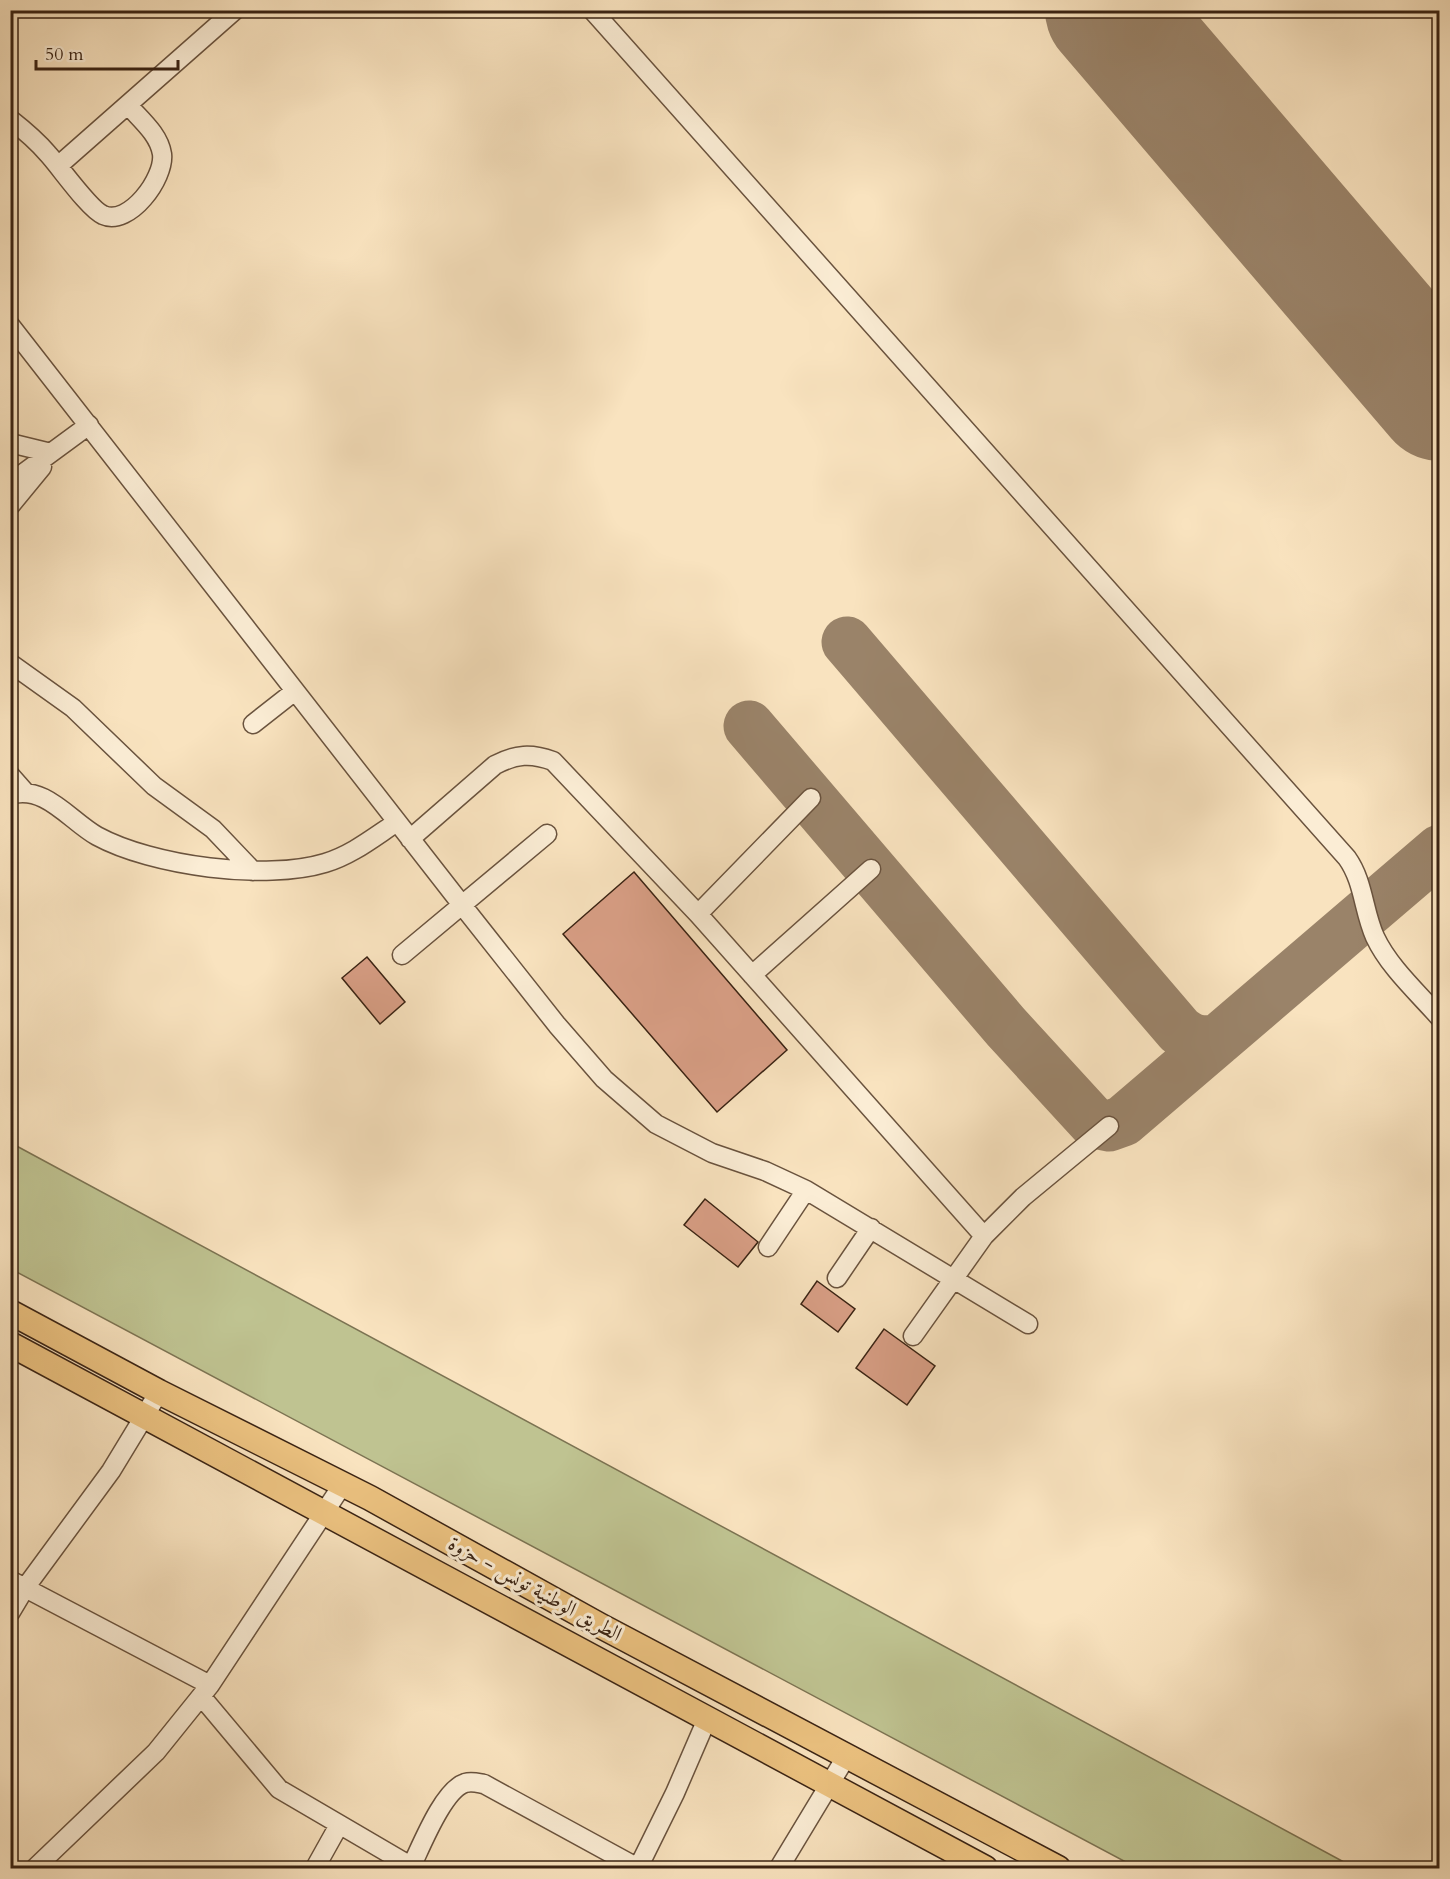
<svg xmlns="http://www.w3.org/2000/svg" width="1450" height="1879" font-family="Cardo,Amiri,serif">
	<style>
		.green { fill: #bfc391; stroke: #7c7352; stroke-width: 1.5 }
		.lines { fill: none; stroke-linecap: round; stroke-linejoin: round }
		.taxiway { stroke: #9a8369; stroke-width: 51 }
		.runway { stroke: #9a8369; stroke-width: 128 }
		.building { fill: #d99f86; stroke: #3a2313; stroke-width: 1.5 }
		.minor-casing { stroke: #6a533e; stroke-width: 21 }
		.major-casing { stroke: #3a2313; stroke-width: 27 }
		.minor { stroke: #fbedd5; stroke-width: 18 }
		.major { stroke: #ecc280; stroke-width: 24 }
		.labels { text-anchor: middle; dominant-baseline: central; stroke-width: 6; stroke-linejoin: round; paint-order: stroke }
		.street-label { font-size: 21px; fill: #3a2313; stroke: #fbedd5 }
	</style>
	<rect width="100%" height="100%" fill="#f9e3bf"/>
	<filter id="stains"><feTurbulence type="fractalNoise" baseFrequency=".00333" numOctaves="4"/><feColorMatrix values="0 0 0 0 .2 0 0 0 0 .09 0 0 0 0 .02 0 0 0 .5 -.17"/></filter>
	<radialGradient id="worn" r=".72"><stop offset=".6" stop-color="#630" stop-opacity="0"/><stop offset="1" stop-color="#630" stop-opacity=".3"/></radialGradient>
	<path class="green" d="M11,1143L1355,1868H1137L11,1269Z"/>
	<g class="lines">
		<path class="taxiway" d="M847,642L1179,1030C1192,1041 1201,1042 1218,1040
			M749,726L1006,1027L1094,1123L1109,1126L1123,1121L1440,850"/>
		<path class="runway" d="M1109,10L1440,397"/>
	</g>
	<path class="building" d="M634,872L787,1050L717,1112L563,934Z
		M367,957L405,1002L380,1024L342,978Z
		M705,1199L758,1242L738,1267L684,1225Z
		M817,1281L855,1309L838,1332L801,1304Z
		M884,1329L935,1366L907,1405L856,1368Z"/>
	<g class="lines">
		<g class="minor-casing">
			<path id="minor" d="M592,10L1347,858C1364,882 1363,910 1375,937C1389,967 1418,993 1440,1018
				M10,119C24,130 37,141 48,154C60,167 89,209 103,215C129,227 165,178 162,154C159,134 140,119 128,105
				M58,166L235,10
				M10,325L462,905L557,1025L604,1079L656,1124L712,1153L765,1171L806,1190L1028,1324
				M10,443L51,453
				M10,483L89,425
				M10,506L42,467
				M10,663L73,708L154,786L213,829L253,871
				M253,724L295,691
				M10,775L25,792
				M10,795C45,784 70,821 97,836C152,866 266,881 325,863C352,855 374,837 397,822
				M410,839L495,765C516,754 531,753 553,761L698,914L984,1236
				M698,914L811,798
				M402,955L547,834
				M752,975L871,869
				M768,1247L806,1190
				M837,1278L871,1228
				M913,1336L984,1236L1023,1197L1109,1126
				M10,1580L210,1685
				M10,1613L25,1588L111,1471L159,1392
				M201,1696L279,1789L414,1868
				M411,1867C421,1847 443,1790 465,1783C472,1781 478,1783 484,1784L638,1868
				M35,1868L156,1752L210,1685L343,1484
				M315,1868L339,1825
				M638,1868L675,1793L707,1719
				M779,1868L846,1757"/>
		</g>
		<g class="major-casing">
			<path id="major" d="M10,1312L159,1392L370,1498L599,1625L1058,1868
				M10,1344L985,1868"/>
		</g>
		<use href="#minor" class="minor"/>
		<use href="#major" class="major"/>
	</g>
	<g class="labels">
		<g class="street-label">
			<text transform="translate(535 1589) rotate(29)">الطريق الوطنية تونس - حزوة</text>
		</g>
	</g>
	<rect width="1450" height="1879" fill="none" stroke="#f9e3bf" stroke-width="36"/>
	<rect x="12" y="12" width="1426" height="1855" fill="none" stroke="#3a2313" stroke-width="3"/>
	<rect x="18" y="18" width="1414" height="1843" fill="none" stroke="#3a2313" stroke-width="1.5"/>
	<path d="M36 60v9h142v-9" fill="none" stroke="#3a2313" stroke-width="3"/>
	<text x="45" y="60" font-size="18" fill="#3a2313" stroke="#fbedd5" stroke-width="4.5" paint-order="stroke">50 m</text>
	<rect width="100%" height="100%" filter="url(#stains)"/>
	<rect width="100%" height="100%" fill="url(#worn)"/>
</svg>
